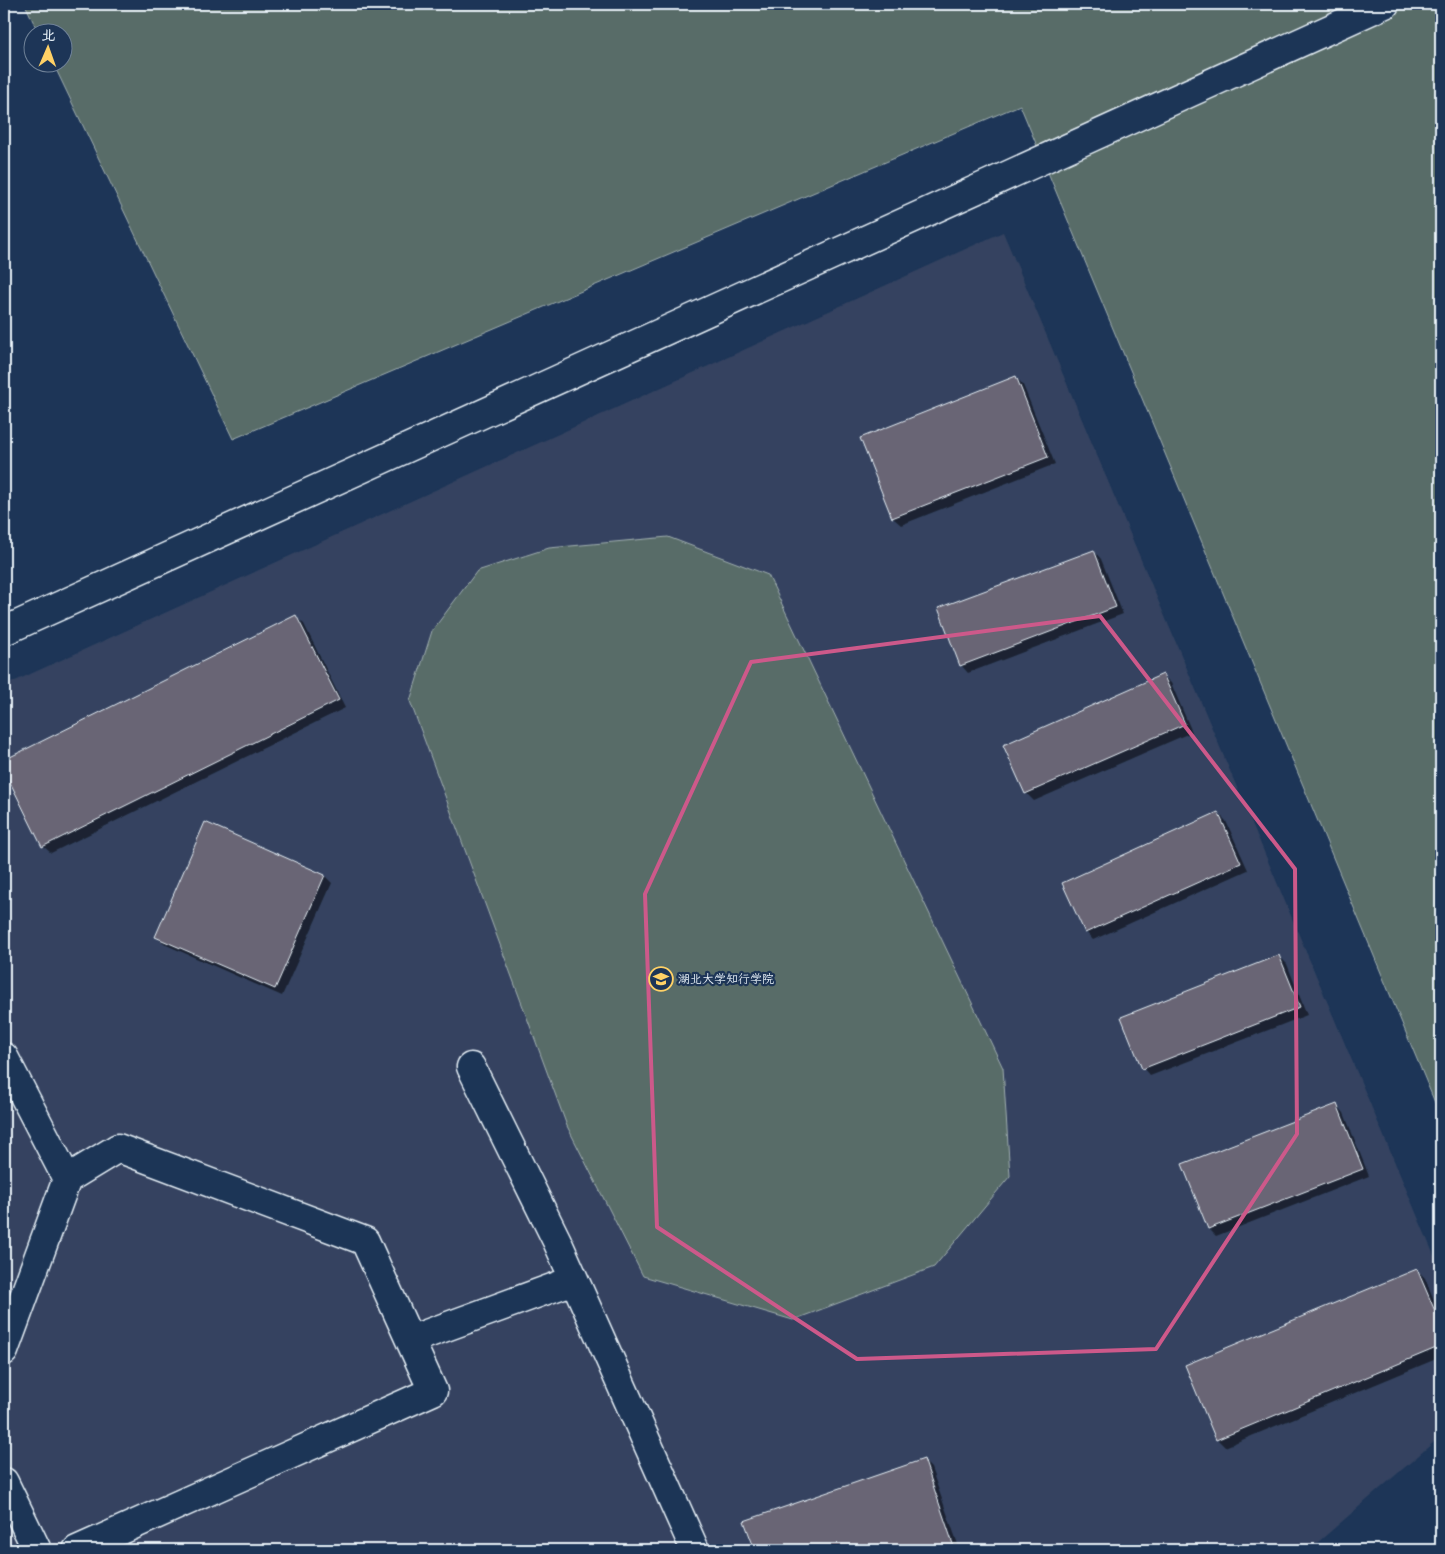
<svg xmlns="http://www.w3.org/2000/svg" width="1445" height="1554" font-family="Kalam,'LXGW WenKai TC',sans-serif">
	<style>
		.built { fill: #344360 }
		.green { fill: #586c67; stroke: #a0aeb0 }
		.shadow { fill: #0007 }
		.building { fill: #696574; stroke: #e8f1f8 }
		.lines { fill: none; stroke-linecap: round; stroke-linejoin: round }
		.minor-casing { stroke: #e8f1f8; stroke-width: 31 }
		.minor { stroke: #1d3557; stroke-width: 28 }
		.marked { fill: none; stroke: #cd598a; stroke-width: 4; stroke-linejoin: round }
		.labels { text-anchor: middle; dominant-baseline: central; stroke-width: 4.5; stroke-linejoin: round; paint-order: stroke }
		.poi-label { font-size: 12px; fill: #e8f1f8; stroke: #1d3557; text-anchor: start }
	</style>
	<rect width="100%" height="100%" fill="#1d3557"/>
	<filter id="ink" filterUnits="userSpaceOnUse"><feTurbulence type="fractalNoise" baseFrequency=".02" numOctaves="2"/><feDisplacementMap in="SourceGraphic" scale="10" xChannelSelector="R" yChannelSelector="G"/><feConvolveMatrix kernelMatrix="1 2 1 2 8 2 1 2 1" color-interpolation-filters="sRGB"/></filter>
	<g filter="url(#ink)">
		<path class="built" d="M1003,232L1441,1272V1436L1309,1550H4V686Z"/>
		<path class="green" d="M25,4H1441V1117L1020,105L233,439L53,63L62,62V32H38Z
			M668,537L768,575L1003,1068L1010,1176L934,1267L793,1320L643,1276L567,1126L410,701L432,631L477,571L549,548Z"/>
		<path class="shadow" d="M1016,377L1023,385L1055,464L901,525L893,518L861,438Z
			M1094,551L1101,559L1123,614L968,673L961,665Z
			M296,617L304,624L345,708L51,853L43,846L4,767V761Z
			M1163,676L1171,683L1192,732L1034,801L1026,793Z
			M1218,813L1226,821L1248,870L1093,940L1086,932Z
			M325,876L332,883L282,996L164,944L156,936Z
			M1279,956L1287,964L1307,1015L1150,1076L1143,1068Z
			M1337,1105L1344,1113L1369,1176L1216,1236L1209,1229Z
			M1417,1270L1425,1278L1441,1317V1357L1225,1447L1218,1440L1187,1366Z
			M923,1460L931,1468L960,1550H756L746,1522Z"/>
		<path class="building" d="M1016,376L1048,457L892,518L860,438Z
			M1094,550L1116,607L960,666L938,608Z
			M296,615L339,700L42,847L4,770V760Z
			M1163,674L1185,724L1025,794L1003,745Z
			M1218,812L1241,863L1085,933L1062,883Z
			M205,822L325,875L275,989L155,937Z
			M1279,955L1300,1007L1142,1069L1121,1017Z
			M1337,1104L1363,1169L1208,1229L1182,1164Z
			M1417,1269L1441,1325V1346L1216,1440L1185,1365Z
			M924,1459L955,1550H755L744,1521Z"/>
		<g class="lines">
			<g class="minor-casing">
				<path id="minor" d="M4,631L1385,4
					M4,1057L67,1179
					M471,1067L557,1241L695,1550
					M410,1340L574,1280
					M4,1351L67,1179L118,1148L365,1241L433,1391L77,1550
					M4,1482L37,1550"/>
			</g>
			<use href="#minor" class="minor"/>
		</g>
	</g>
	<path class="marked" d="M1100,616L1295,869L1297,1134L1156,1349L857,1359L657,1227L645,894L751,662Z"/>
	<defs>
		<g id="university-ring" transform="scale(1.25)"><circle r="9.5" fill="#1d3557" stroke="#ffd166" stroke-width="1.5"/><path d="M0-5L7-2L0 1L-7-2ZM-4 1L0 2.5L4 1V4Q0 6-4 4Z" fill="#ffd166"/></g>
	</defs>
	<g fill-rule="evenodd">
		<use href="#university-ring" x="661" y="979"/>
	</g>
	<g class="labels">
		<g class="poi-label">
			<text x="678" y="979">湖北大学知行学院</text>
		</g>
	</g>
	<rect width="1445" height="1554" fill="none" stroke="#1d3557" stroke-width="20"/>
	<rect x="10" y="10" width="1425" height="1534" fill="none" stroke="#e8f1f8" stroke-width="2" filter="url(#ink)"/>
	<g transform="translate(48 48) rotate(2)"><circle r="24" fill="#1d3557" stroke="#6e8097"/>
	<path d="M0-4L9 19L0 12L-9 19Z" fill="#ffd166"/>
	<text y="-8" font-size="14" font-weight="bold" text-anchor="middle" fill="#e8f1f8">北</text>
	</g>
</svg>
